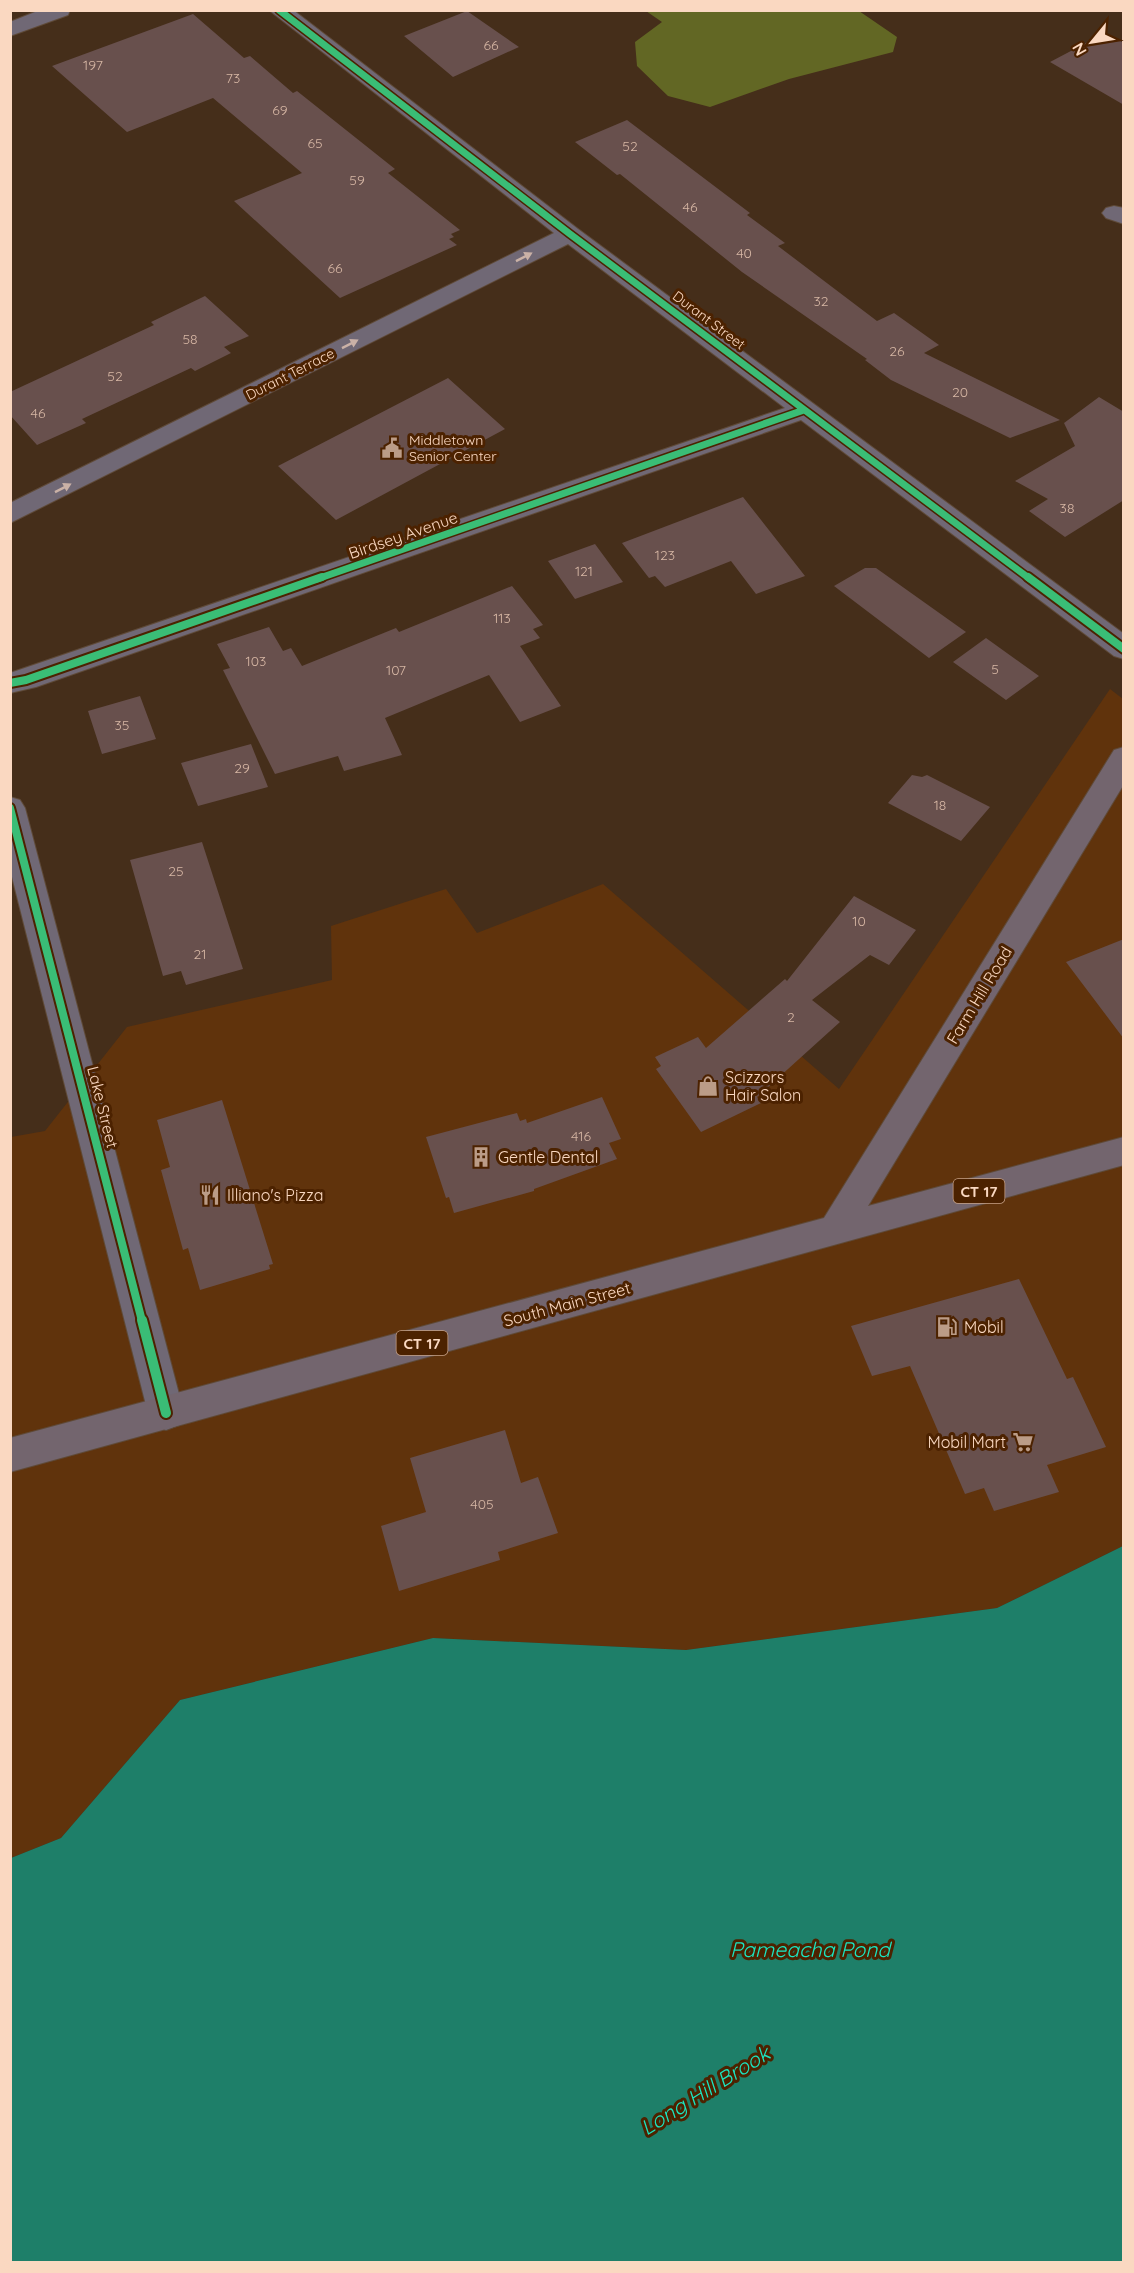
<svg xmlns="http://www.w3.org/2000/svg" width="1134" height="2273" font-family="Quicksand,sans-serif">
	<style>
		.built { fill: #60330c }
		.forest { fill: #626724 }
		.water { fill: #1e7f69 }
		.building { fill: #68504d }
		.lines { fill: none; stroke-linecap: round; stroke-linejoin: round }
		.minor-casing { stroke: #5f4a38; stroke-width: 2 }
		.major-casing { stroke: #5f4a38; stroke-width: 2 }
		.minor { fill: #706875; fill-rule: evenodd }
		.major { fill: #73656e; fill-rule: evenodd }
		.cycleway-far2-casing { stroke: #4c2200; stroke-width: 10 }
		.cycleway-far1-casing { stroke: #4c2200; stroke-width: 12 }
		.cycleway-casing { stroke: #4c2200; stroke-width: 14 }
		.cycleway-far2 { stroke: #3abd76; stroke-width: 7 }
		.cycleway-far1 { stroke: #3abd76; stroke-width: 8 }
		.cycleway { stroke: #3abd76; stroke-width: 10 }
		.oneway { fill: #cab1a6 }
		.labels { text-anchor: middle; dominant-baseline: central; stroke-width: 6; stroke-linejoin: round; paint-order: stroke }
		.number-label { font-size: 14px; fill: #d6b6a4 }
		.far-street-label { font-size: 14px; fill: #fad8c1; stroke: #4c2200 }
		.far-poi-label { font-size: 14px; fill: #fad8c1; stroke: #4c2200; text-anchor: start }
		.shield { fill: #4c2200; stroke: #c6a187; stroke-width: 1.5 }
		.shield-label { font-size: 15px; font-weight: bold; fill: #fad8c1 }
		.street-label { font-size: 16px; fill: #fad8c1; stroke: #4c2200 }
		.poi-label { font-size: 16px; fill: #fad8c1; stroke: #4c2200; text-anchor: start }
		.near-water-label { font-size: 21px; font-style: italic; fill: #1ae7c3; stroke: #4c2200 }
	</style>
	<rect width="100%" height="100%" fill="#452e1a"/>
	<path class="built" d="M1110,689L1123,699V1546L997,1608L686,1650L433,1638L180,1700L61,1838L11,1858V1137L45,1131L127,1027L332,980L331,926L446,889L477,933L603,884L839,1089Z"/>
	<path class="forest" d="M646,11H859L897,37L893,52L789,79L710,107L668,96L637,66L635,42L662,22Z"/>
	<path class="water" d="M1123,1546V2262H11V1858L61,1838L180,1700L433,1638L686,1650L997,1608Z"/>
	<path class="building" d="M467,11L519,47L453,77L404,36Z
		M193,14L244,58L250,56L293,93L297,91L395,169L388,173L460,230L451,234L454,237L449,239L457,245L340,298L234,201L302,173L213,98L127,132L52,66Z
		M1105,33L1124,43V105L1050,62Z
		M627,120L750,213L747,215L785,243L778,246L877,321L894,313L939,345L924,353L1060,420L1010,438L891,380L865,360L867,359L742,272L620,174L617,175L575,142Z
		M205,296L249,336L224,347L231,353L195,371L191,368L82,419L86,423L37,445L10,415V392L154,325L151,322Z
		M448,378L505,429L336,520L278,466Z
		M1099,397L1124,412V500L1065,537L1029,511L1048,499L1015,481L1075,446L1064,423Z
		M743,497L805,576L756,594L731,561L665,587L655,576L649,578L622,543Z
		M595,544L623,582L575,599L548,561Z
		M865,568H876L966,632L929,658L834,586Z
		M512,586L543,625L533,629L540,638L520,646L561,706L520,722L489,675L385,718L402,755L344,771L338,756L275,774L223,670L230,668L217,644L269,627L283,651L291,648L302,666L396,628L399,632Z
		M986,638L1039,676L1006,700L953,662Z
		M140,696L156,739L102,754L88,711Z
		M251,744L268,787L198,806L181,763Z
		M912,775L922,777L927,775L990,807L961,841L888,803Z
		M202,842L243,969L186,985L181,971L163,976L130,860Z
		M854,896L916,930L889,965L870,955L812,1000L840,1022L757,1097L761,1103L701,1132L656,1069L661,1066L655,1057L698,1037L706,1048L785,979L787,981Z
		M1124,939V1039L1066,962Z
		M602,1097L621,1139L609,1143L617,1159L534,1189V1191L454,1213L449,1197L446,1198L426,1137L517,1113L520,1121L526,1119L527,1123Z
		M222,1100L273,1264L269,1265L270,1269L200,1290L188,1248L183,1250L161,1170L170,1167L157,1120Z
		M1019,1279L1067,1379L1073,1377L1106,1447L1047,1465L1059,1492L994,1511L984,1488L965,1494L910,1366L872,1376L851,1326Z
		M505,1430L521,1483L538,1477L558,1533L498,1552L500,1560L399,1591L381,1526L426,1512L410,1458Z"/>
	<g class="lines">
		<g class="minor-casing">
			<path id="minor" d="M40,10H70L68,15L10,36V22Z
				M269,10H293L578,229L1124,634V659L1114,656L801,420L36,687L10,693V673L785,408L568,244L10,523V503L554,233Z
				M1114,206L1124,208V224L1106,218L1102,213L1106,208Z
				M10,797L20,800L25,808L184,1413L179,1425L166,1430L153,1425L148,1413L10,869Z"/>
		</g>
		<g class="major-casing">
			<path id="major" d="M1124,747V784L868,1206L1124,1137V1165L10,1472V1438L824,1218L1114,750Z"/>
		</g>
		<use href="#minor" class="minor"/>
		<use href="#major" class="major"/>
		<g class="cycleway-far2-casing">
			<path id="cycleway-far2" d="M279,10L570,234L1030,579
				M317,579L804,410"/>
		</g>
		<g class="cycleway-far1-casing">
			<path id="cycleway-far1" d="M1028,577L1124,649
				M10,683L26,680L322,577
				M10,808L142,1321"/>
		</g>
		<g class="cycleway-casing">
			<path id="cycleway" d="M142,1320L166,1413"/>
		</g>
		<use href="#cycleway-far2" class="cycleway-far2"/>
		<use href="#cycleway-far1" class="cycleway-far1"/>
		<use href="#cycleway" class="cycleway"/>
	</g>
	<defs><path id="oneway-solid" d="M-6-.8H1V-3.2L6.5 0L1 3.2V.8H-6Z" transform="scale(1.5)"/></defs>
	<g class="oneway">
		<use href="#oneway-solid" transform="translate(524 257) rotate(-27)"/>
		<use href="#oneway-solid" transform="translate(350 344) rotate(-27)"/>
		<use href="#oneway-solid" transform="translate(63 488) rotate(-27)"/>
	</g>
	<defs>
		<g id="civic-bare" transform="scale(1.62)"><path d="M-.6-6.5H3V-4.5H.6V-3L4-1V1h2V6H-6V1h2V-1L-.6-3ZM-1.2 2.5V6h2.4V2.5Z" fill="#bb9c87" stroke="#4c2200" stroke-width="2.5" paint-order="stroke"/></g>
		<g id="shop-bare" transform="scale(1.62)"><path d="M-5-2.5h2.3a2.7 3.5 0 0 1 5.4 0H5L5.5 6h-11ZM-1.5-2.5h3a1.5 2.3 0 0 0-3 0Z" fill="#bb9c87" stroke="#4c2200" stroke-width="2.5" paint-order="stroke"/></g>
		<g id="building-bare" transform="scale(1.62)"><path d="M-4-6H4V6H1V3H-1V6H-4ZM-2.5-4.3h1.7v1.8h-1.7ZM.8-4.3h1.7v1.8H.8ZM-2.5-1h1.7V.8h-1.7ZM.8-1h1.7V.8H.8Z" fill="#bb9c87" stroke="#4c2200" stroke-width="2.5" paint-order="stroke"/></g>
		<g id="restaurant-bare" transform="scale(1.62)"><path d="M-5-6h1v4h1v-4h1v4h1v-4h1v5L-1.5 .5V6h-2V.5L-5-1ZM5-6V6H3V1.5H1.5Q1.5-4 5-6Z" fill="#bb9c87" stroke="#4c2200" stroke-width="2.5" paint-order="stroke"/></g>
		<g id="fuel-bare" transform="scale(1.62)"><path d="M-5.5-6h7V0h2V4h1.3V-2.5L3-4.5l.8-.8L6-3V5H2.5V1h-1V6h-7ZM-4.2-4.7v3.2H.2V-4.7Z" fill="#bb9c87" stroke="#4c2200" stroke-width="2.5" paint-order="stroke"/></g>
		<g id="supermarket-bare" transform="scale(1.62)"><path d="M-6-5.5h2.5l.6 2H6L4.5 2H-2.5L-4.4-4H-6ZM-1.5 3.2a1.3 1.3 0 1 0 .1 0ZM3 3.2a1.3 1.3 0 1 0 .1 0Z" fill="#bb9c87" stroke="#4c2200" stroke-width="2.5" paint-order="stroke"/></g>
	</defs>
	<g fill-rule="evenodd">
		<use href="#civic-bare" x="392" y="448"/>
		<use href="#shop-bare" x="708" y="1086"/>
		<use href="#building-bare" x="481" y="1157"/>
		<use href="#restaurant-bare" x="210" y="1195"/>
		<use href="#fuel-bare" x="947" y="1327"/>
		<use href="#supermarket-bare" x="1023" y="1442"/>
	</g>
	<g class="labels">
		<g class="number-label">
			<text x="491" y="45">66</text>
			<text x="93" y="65">197</text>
			<text x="233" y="78">73</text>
			<text x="280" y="110">69</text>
			<text x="315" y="143">65</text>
			<text x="630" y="146">52</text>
			<text x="357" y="180">59</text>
			<text x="690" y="207">46</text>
			<text x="744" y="253">40</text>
			<text x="335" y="268">66</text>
			<text x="821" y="301">32</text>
			<text x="190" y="339">58</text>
			<text x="897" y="351">26</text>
			<text x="115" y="376">52</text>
			<text x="960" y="392">20</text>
			<text x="38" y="413">46</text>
			<text x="1067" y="508">38</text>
			<text x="665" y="555">123</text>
			<text x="584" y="571">121</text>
			<text x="502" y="618">113</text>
			<text x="256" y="661">103</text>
			<text x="995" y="669">5</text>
			<text x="396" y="670">107</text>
			<text x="122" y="725">35</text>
			<text x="242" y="768">29</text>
			<text x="940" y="805">18</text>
			<text x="176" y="871">25</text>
			<text x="859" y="921">10</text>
			<text x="200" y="954">21</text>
			<text x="791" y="1017">2</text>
			<text x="581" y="1136">416</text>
			<text x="482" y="1504">405</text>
		</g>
		<g class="far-street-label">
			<text transform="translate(709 320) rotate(37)">Durant Street</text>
			<text transform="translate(290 374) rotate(-27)">Durant Terrace</text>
		</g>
		<g class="far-poi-label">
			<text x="409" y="440">Middletown<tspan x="409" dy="16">Senior Center</tspan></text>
		</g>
		<g class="shield">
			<rect x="953.5" y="1179" width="51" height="24" rx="4.5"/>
			<rect x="396.5" y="1331" width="51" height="24" rx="4.5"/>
		</g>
		<g class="shield-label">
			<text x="979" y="1191">CT 17</text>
			<text x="422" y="1343">CT 17</text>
		</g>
		<g class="street-label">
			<text transform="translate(403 535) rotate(-19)">Birdsey Avenue</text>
			<text transform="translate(979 995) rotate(-59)">Farm Hill Road</text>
			<text transform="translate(103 1107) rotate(76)">Lake Street</text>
			<text transform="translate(567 1304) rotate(-15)">South Main Street</text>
		</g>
		<g class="poi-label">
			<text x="725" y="1077">Scizzors<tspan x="725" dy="18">Hair Salon</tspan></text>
			<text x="498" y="1157">Gentle Dental</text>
			<text x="227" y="1195">Illiano's Pizza</text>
			<text x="964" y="1327">Mobil</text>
			<text x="1006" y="1442" text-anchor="end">Mobil Mart</text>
		</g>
		<g class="near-water-label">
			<text x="810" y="1949">Pameacha Pond</text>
			<text transform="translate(705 2090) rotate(-32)">Long Hill Brook</text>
		</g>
	</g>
	<rect width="1134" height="2273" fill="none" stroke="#fad8c1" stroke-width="24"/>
	<g transform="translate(1092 42) rotate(240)" stroke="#4c2200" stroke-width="4.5" paint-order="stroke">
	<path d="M0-4.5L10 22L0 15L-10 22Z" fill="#fad8c1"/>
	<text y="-9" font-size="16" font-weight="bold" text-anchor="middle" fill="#fad8c1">N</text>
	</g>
</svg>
